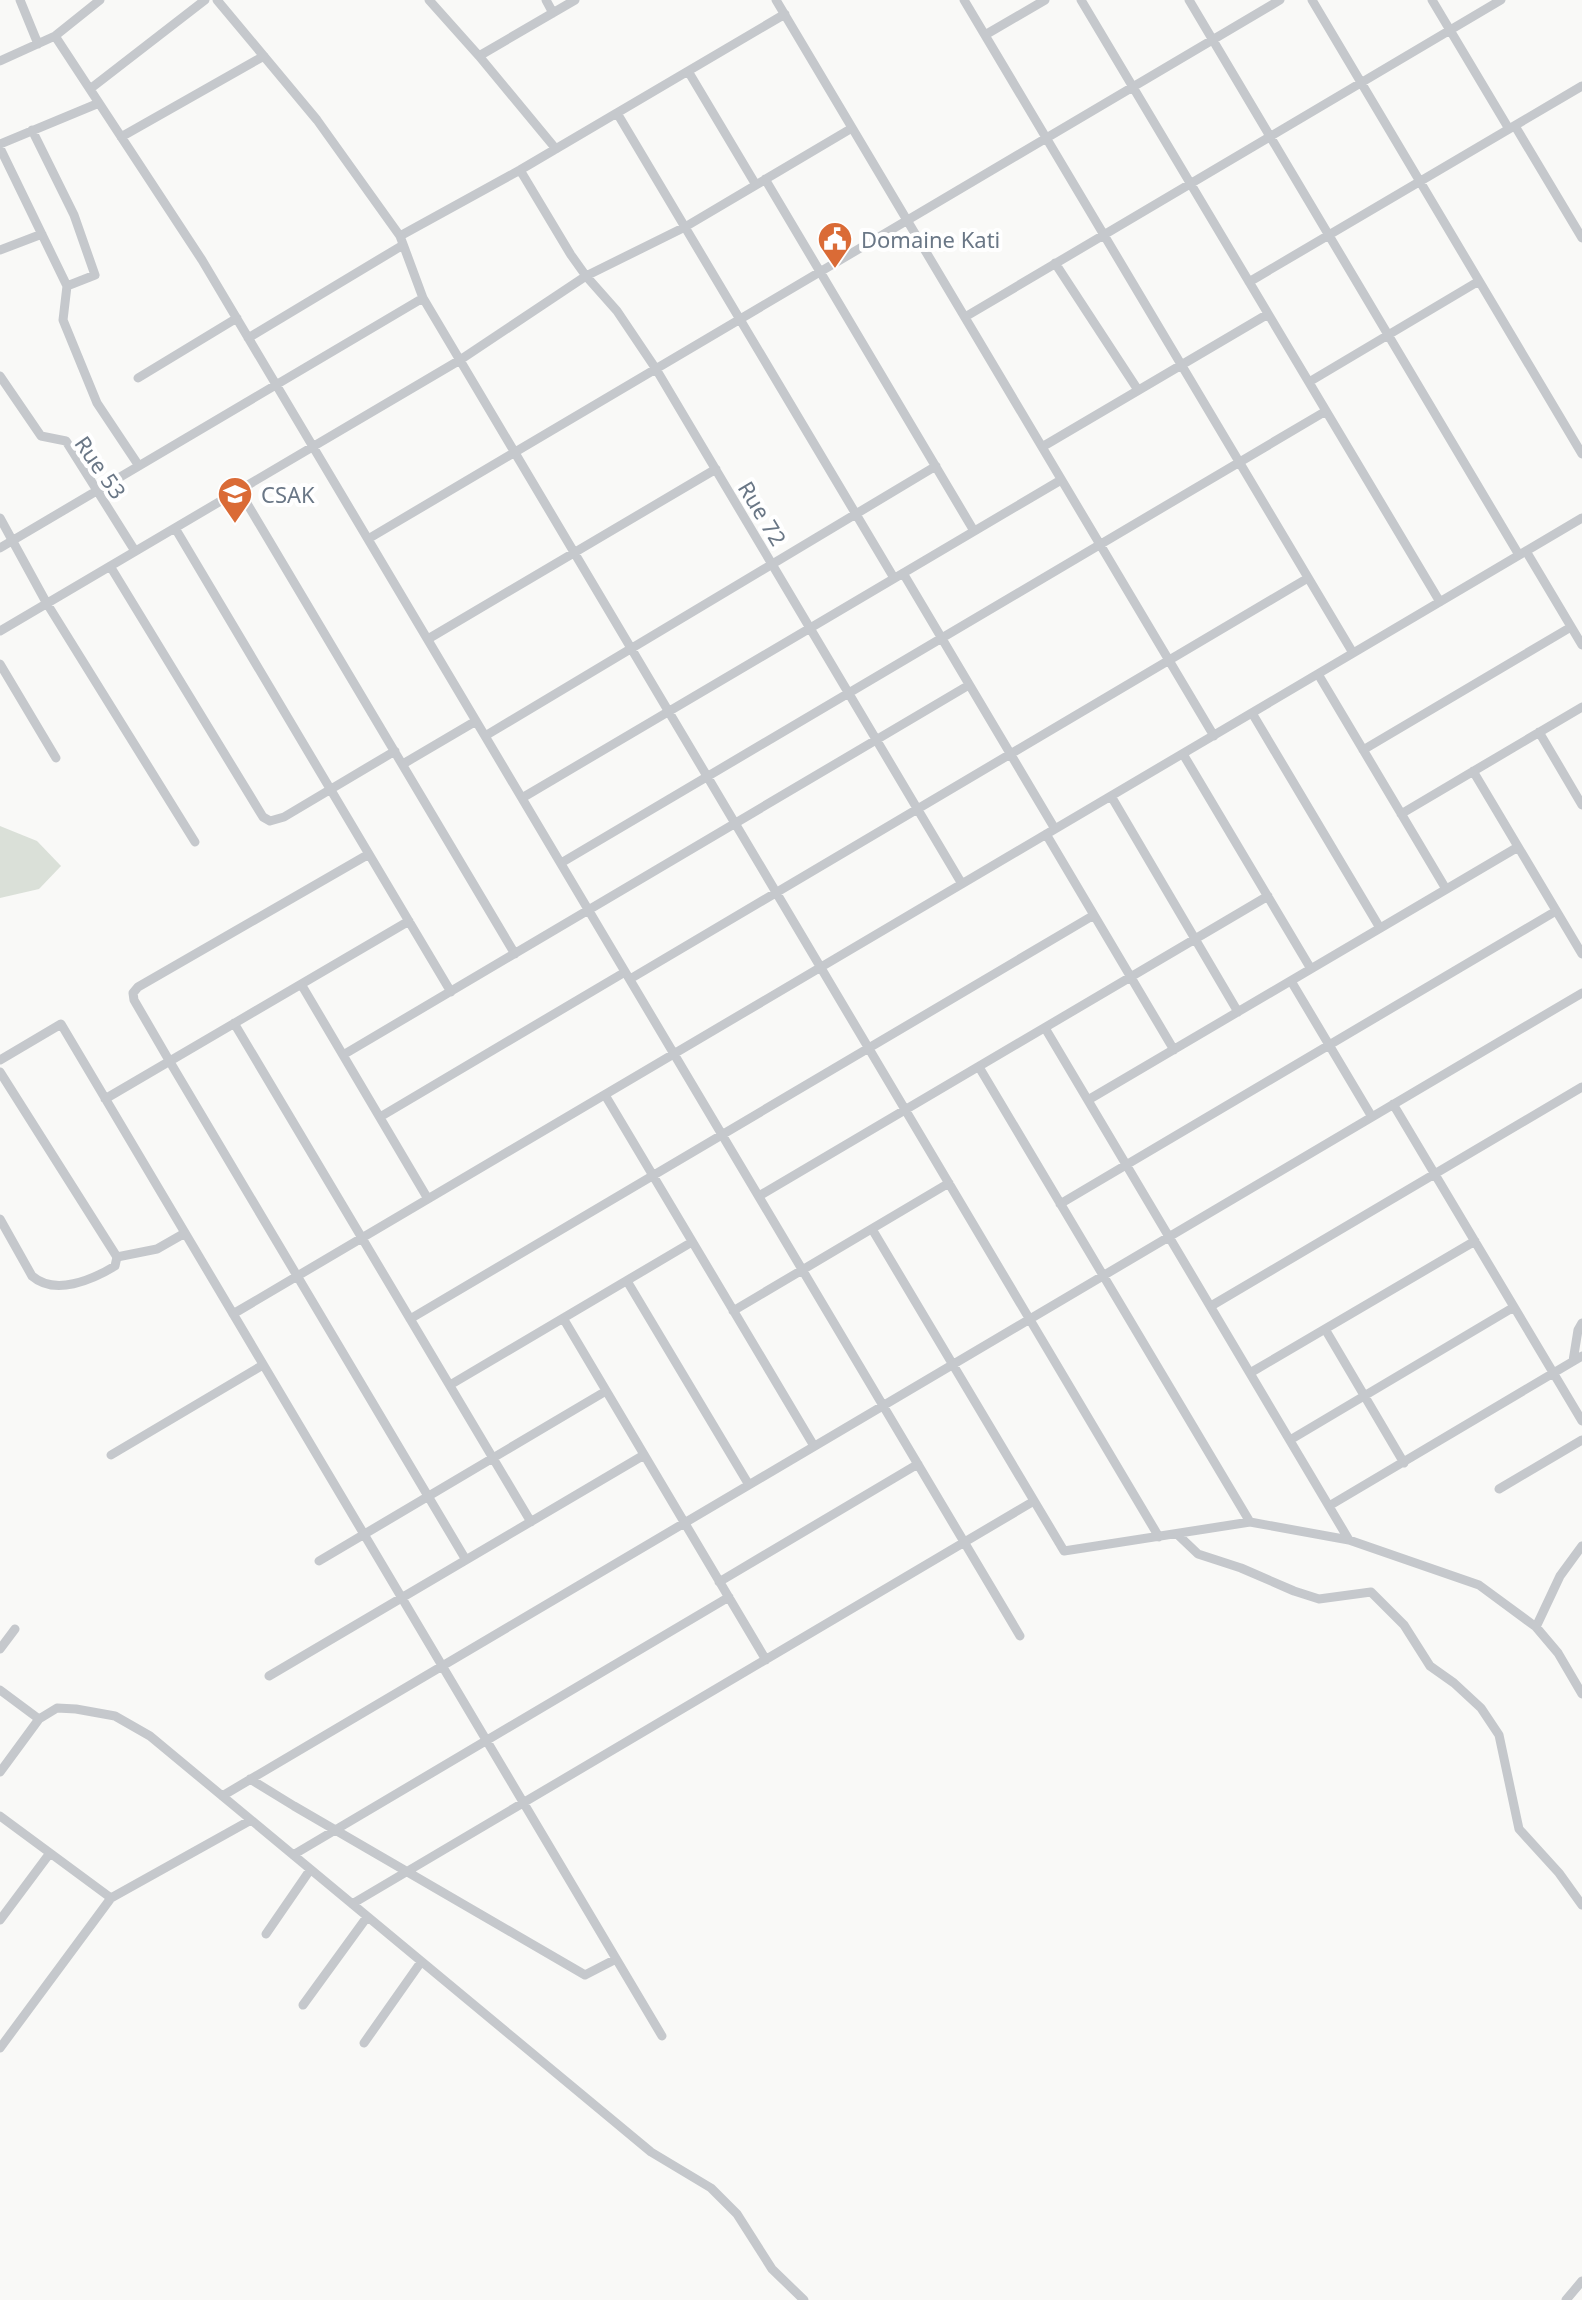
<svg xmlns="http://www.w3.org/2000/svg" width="1582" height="2300" font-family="'Noto Sans',sans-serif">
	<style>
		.green { fill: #dae0d8 }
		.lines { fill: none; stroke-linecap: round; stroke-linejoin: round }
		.street { stroke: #c5c8cc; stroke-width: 9 }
		.labels { text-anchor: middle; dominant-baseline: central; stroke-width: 8; stroke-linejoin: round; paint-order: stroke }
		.poi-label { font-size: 22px; fill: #6a7786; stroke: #fff; text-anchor: start }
		.street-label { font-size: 22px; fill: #6a7786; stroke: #fff }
	</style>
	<rect width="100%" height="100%" fill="#f9f9f7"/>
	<path class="green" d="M0,826L37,841L61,866L39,889L0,898Z"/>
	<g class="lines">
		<path class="street" d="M20,0L38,44
			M217,0L317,120L400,236L423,298L1159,1537
			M429,0L479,56L556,149
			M546,0L553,13
			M776,0L1214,736
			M964,0L1353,653
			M1081,0L1440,602
			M1189,0L1519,555
			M1312,0L1582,454
			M1432,0L1509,129
			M985,35L1045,0
			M55,36L202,260L1020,1636
			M479,56L575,0
			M0,61L55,36L100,0
			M688,71L756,185
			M90,89L205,0
			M617,113L894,578
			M1515,126L1582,238
			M32,130L74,215L95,275L67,286
			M121,137L264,56
			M0,144L99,103
			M0,148L67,286L63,320L97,403L139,466
			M520,170L571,255L586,276L617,311L656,369L962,884
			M765,179L974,531
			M400,236L520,170L785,14
			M0,250L42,234
			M1055,263L1138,390
			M1249,282L1582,86
			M965,317L1501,0
			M248,338L403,245
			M0,376L41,436L66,441L135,551
			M138,378L237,318
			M1309,382L1479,281
			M1042,447L1268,314
			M239,490L515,954
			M0,518L46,602L195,842
			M175,528L451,992
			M368,539L1280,0
			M0,548L423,298
			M1526,551L1582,645
			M110,566L263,817L270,821L284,817L395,751
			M903,573L1055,829
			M0,631L460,360L586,276L685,227L852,128
			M428,639L716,469
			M0,664L56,758
			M1318,674L1446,889
			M1252,713L1380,928
			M1539,732L1582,805
			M485,736L936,466
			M1363,750L1571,627
			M1183,754L1311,969
			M403,764L476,721
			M1473,771L1582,954
			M1111,796L1238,1012
			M522,798L1061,480
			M1401,814L1582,707
			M1046,834L1174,1050
			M369,854L138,987L133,993L134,1000L170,1062L466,1560
			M561,863L1326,411
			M630,979L1308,578
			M1291,981L1372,1117
			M301,984L428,1199
			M234,1023L531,1522
			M1045,1028L1349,1540
			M343,1055L969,685
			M0,1060L61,1024L662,2036
			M979,1067L1250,1522
			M0,1072L117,1257L115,1266C92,1280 55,1296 32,1276L0,1219
			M605,1095L814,1446
			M105,1099L409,921
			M1088,1100L1518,847
			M1393,1104L1582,1421
			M380,1117L625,972
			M759,1196L1268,896
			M1060,1204L1556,911
			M872,1229L1064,1551L1250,1522L1349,1540L1479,1585L1536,1627L1558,1653L1582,1694
			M117,1257L157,1249L185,1233
			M627,1281L749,1485
			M1211,1306L1582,1087
			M733,1311L949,1183
			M233,1314L1582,518
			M563,1318L766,1660
			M410,1319L1094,915
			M1325,1329L1404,1463
			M1573,1361L1578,1330L1582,1323
			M1250,1373L1475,1241
			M450,1385L692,1242
			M1290,1440L1514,1307
			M111,1455L263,1365
			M1499,1489L1582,1440
			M1329,1506L1582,1356
			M1177,1534L1198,1554L1241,1568L1294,1591L1319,1599L1371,1592L1404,1625L1430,1666L1454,1683L1481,1708L1499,1735L1519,1829L1559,1873L1582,1905
			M319,1561L606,1391
			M719,1582L918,1464
			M1536,1627L1560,1576L1582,1546
			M0,1649L15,1629
			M269,1676L644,1455
			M0,1690L39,1719
			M0,1772L39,1719L57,1708L76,1709L115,1716L150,1736L651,2152L711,2188L737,2214L772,2269L804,2300
			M250,1779L294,1806L585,1975L616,1959
			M222,1796L1582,993
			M0,1816L111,1898
			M293,1855L729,1597
			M352,1904L1034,1501
			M0,1920L50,1853
			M266,1934L310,1870
			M303,2005L367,1917
			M364,2043L421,1962
			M0,2048L111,1898L251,1820
			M1566,2300L1582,2281"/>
	</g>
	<defs>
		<g id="civic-pin" transform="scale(1.8)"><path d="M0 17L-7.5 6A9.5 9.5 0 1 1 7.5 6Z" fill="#da6b36" stroke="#fff"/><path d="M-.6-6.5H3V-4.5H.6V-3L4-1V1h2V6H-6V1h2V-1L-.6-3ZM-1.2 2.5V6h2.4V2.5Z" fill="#fff"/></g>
		<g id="school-pin" transform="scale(1.8)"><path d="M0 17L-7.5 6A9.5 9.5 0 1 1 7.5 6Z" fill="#da6b36" stroke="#fff"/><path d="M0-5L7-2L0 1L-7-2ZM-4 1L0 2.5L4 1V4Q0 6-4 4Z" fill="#fff"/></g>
	</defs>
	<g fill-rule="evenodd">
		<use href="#civic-pin" x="835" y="239"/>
		<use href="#school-pin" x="235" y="494"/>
	</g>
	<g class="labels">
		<g class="poi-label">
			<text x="861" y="239">Domaine Kati</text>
			<text x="261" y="494">CSAK</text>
		</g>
		<g class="street-label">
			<text transform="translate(101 467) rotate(55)">Rue 53</text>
			<text transform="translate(763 513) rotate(59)">Rue 72</text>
		</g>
	</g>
</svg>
